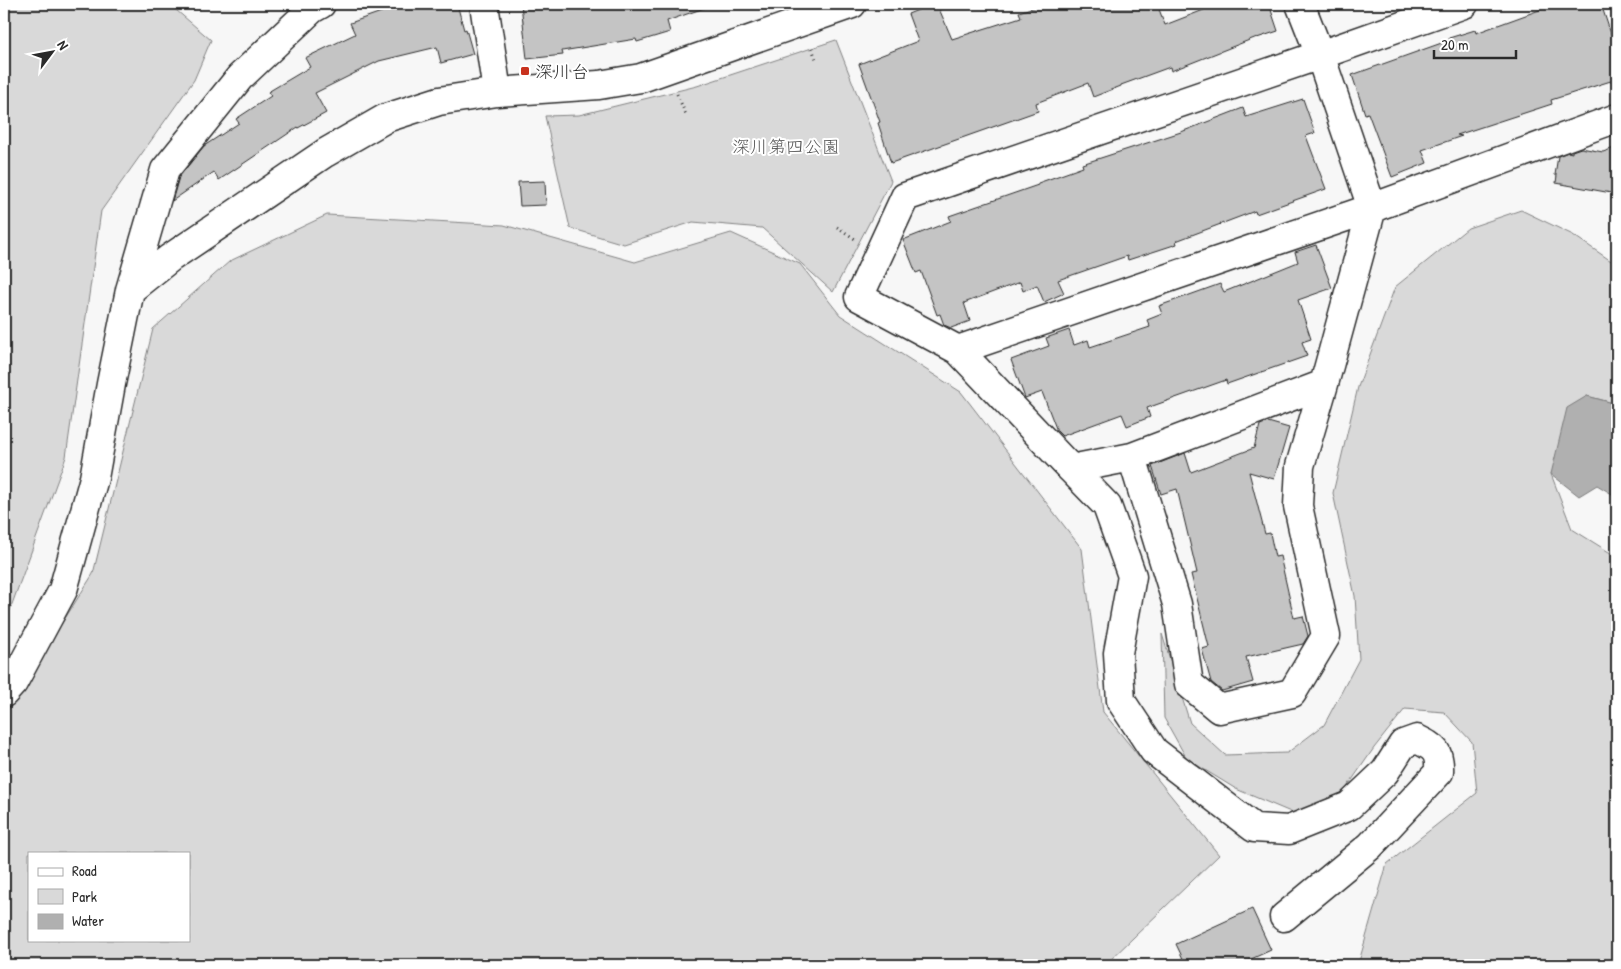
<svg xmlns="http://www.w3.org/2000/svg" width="1621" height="969" font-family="'Patrick Hand','Klee One',sans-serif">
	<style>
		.green { fill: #d9d9d9; stroke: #828282; fill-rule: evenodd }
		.water { fill: #b0b0b0; stroke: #7b7b7b }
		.building { fill: #c4c4c4; stroke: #2b2b2b }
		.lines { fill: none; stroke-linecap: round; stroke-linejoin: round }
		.minor-casing { stroke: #2b2b2b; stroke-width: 31 }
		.path { stroke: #2b2b2b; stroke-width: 3; stroke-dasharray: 1 4; stroke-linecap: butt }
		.minor { stroke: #fff; stroke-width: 28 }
		.poi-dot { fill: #c8321e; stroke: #fff; stroke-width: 2 }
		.labels { text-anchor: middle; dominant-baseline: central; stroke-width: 4; stroke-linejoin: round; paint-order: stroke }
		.poi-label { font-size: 18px; fill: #2b2b2b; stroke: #fff; text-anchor: start }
		.park-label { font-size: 18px; fill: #565656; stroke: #fff }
	</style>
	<rect width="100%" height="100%" fill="#f7f7f7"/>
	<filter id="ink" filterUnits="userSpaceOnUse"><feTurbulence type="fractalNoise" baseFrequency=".02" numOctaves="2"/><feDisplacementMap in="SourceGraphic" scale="10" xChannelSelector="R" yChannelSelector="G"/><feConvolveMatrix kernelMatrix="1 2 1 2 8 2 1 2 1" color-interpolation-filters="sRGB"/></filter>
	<g filter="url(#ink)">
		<path class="green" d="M4,4H169L211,40L194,80L101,211L66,457L4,626Z
			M836,40L891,181L833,292L762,228L693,222L624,244L570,228L545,116L579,115L697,86Z
			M1521,210L1573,235L1617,265V404L1587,396L1551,474L1572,529L1617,557V965H1358L1387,864L1477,793L1472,742L1444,712L1405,709L1374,748L1343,793L1293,813L1236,789L1187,759L1164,718L1162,634L1190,723L1225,755L1287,753L1324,725L1359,659L1355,596L1333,493L1358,387L1395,287L1468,228Z
			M327,215L504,225L635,262L731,233L800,264L840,315L961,392L1082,549L1103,712L1219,855L1105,965H4V715L93,574L153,329L230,261ZM29,853H189V940H29Z"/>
		<path class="water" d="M1587,396L1617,404V497L1597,485L1579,496L1551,474L1567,408Z"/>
		<path class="building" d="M404,4H457L464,30L466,29L473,54L441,63L437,47L379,61L315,93L326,113L298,128V127L219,180L214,172L172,201L179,177L204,146L239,123L236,119L271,96L268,92L310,67L305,58L355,34L350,23Z
			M521,4H707V7L667,21L670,32L637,42L636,39L562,51L563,55L527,59Z
			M933,4H937L952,39L1021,17L1019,12L1043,4H1157L1165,25L1219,4H1269L1278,31L1257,38V37L1171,71L1170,67L1121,85V86L1093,97L1088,83L1036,103L1038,111L891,163L878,123L880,122L859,64L918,41L908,14Z
			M1556,4H1601L1612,37L1617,35V79L1551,100L1552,104L1457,135L1462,136L1422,150L1427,163L1392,177L1368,113L1365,114L1352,75L1450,40L1449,38L1475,30L1476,33Z
			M1303,99L1315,133L1306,136L1326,189L1256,214L1255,211L1176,241L1177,244L1128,260L1127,256L1058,280L1064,293L1044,302L1037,285L1023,291L1020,282L964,303L970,321L951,328L944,325L940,314L937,315L921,271L916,273L903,240L951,221L949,216L1038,185V183L1083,167L1082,164L1181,132L1243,108L1246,117Z
			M1617,147V194L1556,183L1557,175H1555L1558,156L1568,152L1572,153V151L1581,148L1603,152Z
			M545,181L546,205L520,206L518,182Z
			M1316,245L1332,288L1298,300L1311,339L1302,342L1307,356L1227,384L1226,380L1147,408L1150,417L1127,426L1122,414L1062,436L1057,431L1042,392L1025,398L1011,360L1049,346L1046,338L1069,330L1074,345L1088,340L1090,347L1150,327L1147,320L1162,314L1159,306L1220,284L1224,292L1298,262L1295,252Z
			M1268,422L1289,428L1274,479L1249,472L1265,534L1270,533L1275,557L1280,556L1294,618L1303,616L1308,636L1303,644L1246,657L1253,682L1222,691L1211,682L1202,649L1209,647L1191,574L1197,573L1177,489L1161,494L1152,466L1185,453L1191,472L1254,448L1260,425Z
			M1252,909L1271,950L1238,965H1186L1176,944Z"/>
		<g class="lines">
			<g class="minor-casing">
				<path id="minor" d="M484,4L497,92
					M130,290L170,258L325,153L386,118L439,101L497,92L599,85L641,78L852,4
					M958,350L1372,208L1617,118
					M1324,384L1132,457L1071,469L958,350L859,297L905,197L1320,55L1464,4
					M1132,457L1177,604L1189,684L1219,709L1292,693L1326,636L1298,506L1300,466L1324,384L1372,208L1320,55L1300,4
					M1071,469L1107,506L1132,576L1118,653L1121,701L1154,751L1254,828L1289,830L1349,806L1385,772L1403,744L1417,739C1435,748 1440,751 1439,772L1370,846L1284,917
					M4,693L13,683L63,590L94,478L111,384L130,290L165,170L240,77L312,9L321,4"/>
			</g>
			<path class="path" d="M812,48L817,62
				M677,94L686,115
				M837,227L855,239"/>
			<use href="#minor" class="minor"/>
		</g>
	</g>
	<rect class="poi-dot" x="520" y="66" width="10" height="10" rx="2.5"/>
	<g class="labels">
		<g class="poi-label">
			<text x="535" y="71">深川台</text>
		</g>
		<g class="park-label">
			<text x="786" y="146">深川第四公園</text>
		</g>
	</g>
	<rect width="1621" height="969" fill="none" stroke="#fff" stroke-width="20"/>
	<rect x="10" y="10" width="1601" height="949" fill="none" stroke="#2b2b2b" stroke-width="2" filter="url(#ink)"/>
	<rect x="28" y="852" width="162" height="90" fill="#ffffff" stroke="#aaaaaa"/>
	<rect x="38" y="868" width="25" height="8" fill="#ffffff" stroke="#aaaaaa"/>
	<text x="72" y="876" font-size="15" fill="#2b2b2b">Road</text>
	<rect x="38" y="889" width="25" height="15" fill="#d9d9d9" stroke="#aaaaaa"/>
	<text x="72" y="902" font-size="15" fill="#2b2b2b">Park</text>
	<rect x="38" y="914" width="25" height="15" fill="#b0b0b0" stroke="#aaaaaa"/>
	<text x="72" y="926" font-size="15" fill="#2b2b2b">Water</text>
	<g transform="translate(52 52) rotate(58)" stroke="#ffffff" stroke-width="4" paint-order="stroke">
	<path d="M0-4L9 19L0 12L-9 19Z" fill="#2b2b2b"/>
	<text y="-8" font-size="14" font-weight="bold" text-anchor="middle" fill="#2b2b2b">N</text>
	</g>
	<path d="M1434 50v8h82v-8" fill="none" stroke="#2b2b2b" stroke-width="2.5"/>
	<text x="1441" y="50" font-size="15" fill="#2b2b2b" stroke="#ffffff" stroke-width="4" paint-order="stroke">20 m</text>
</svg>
